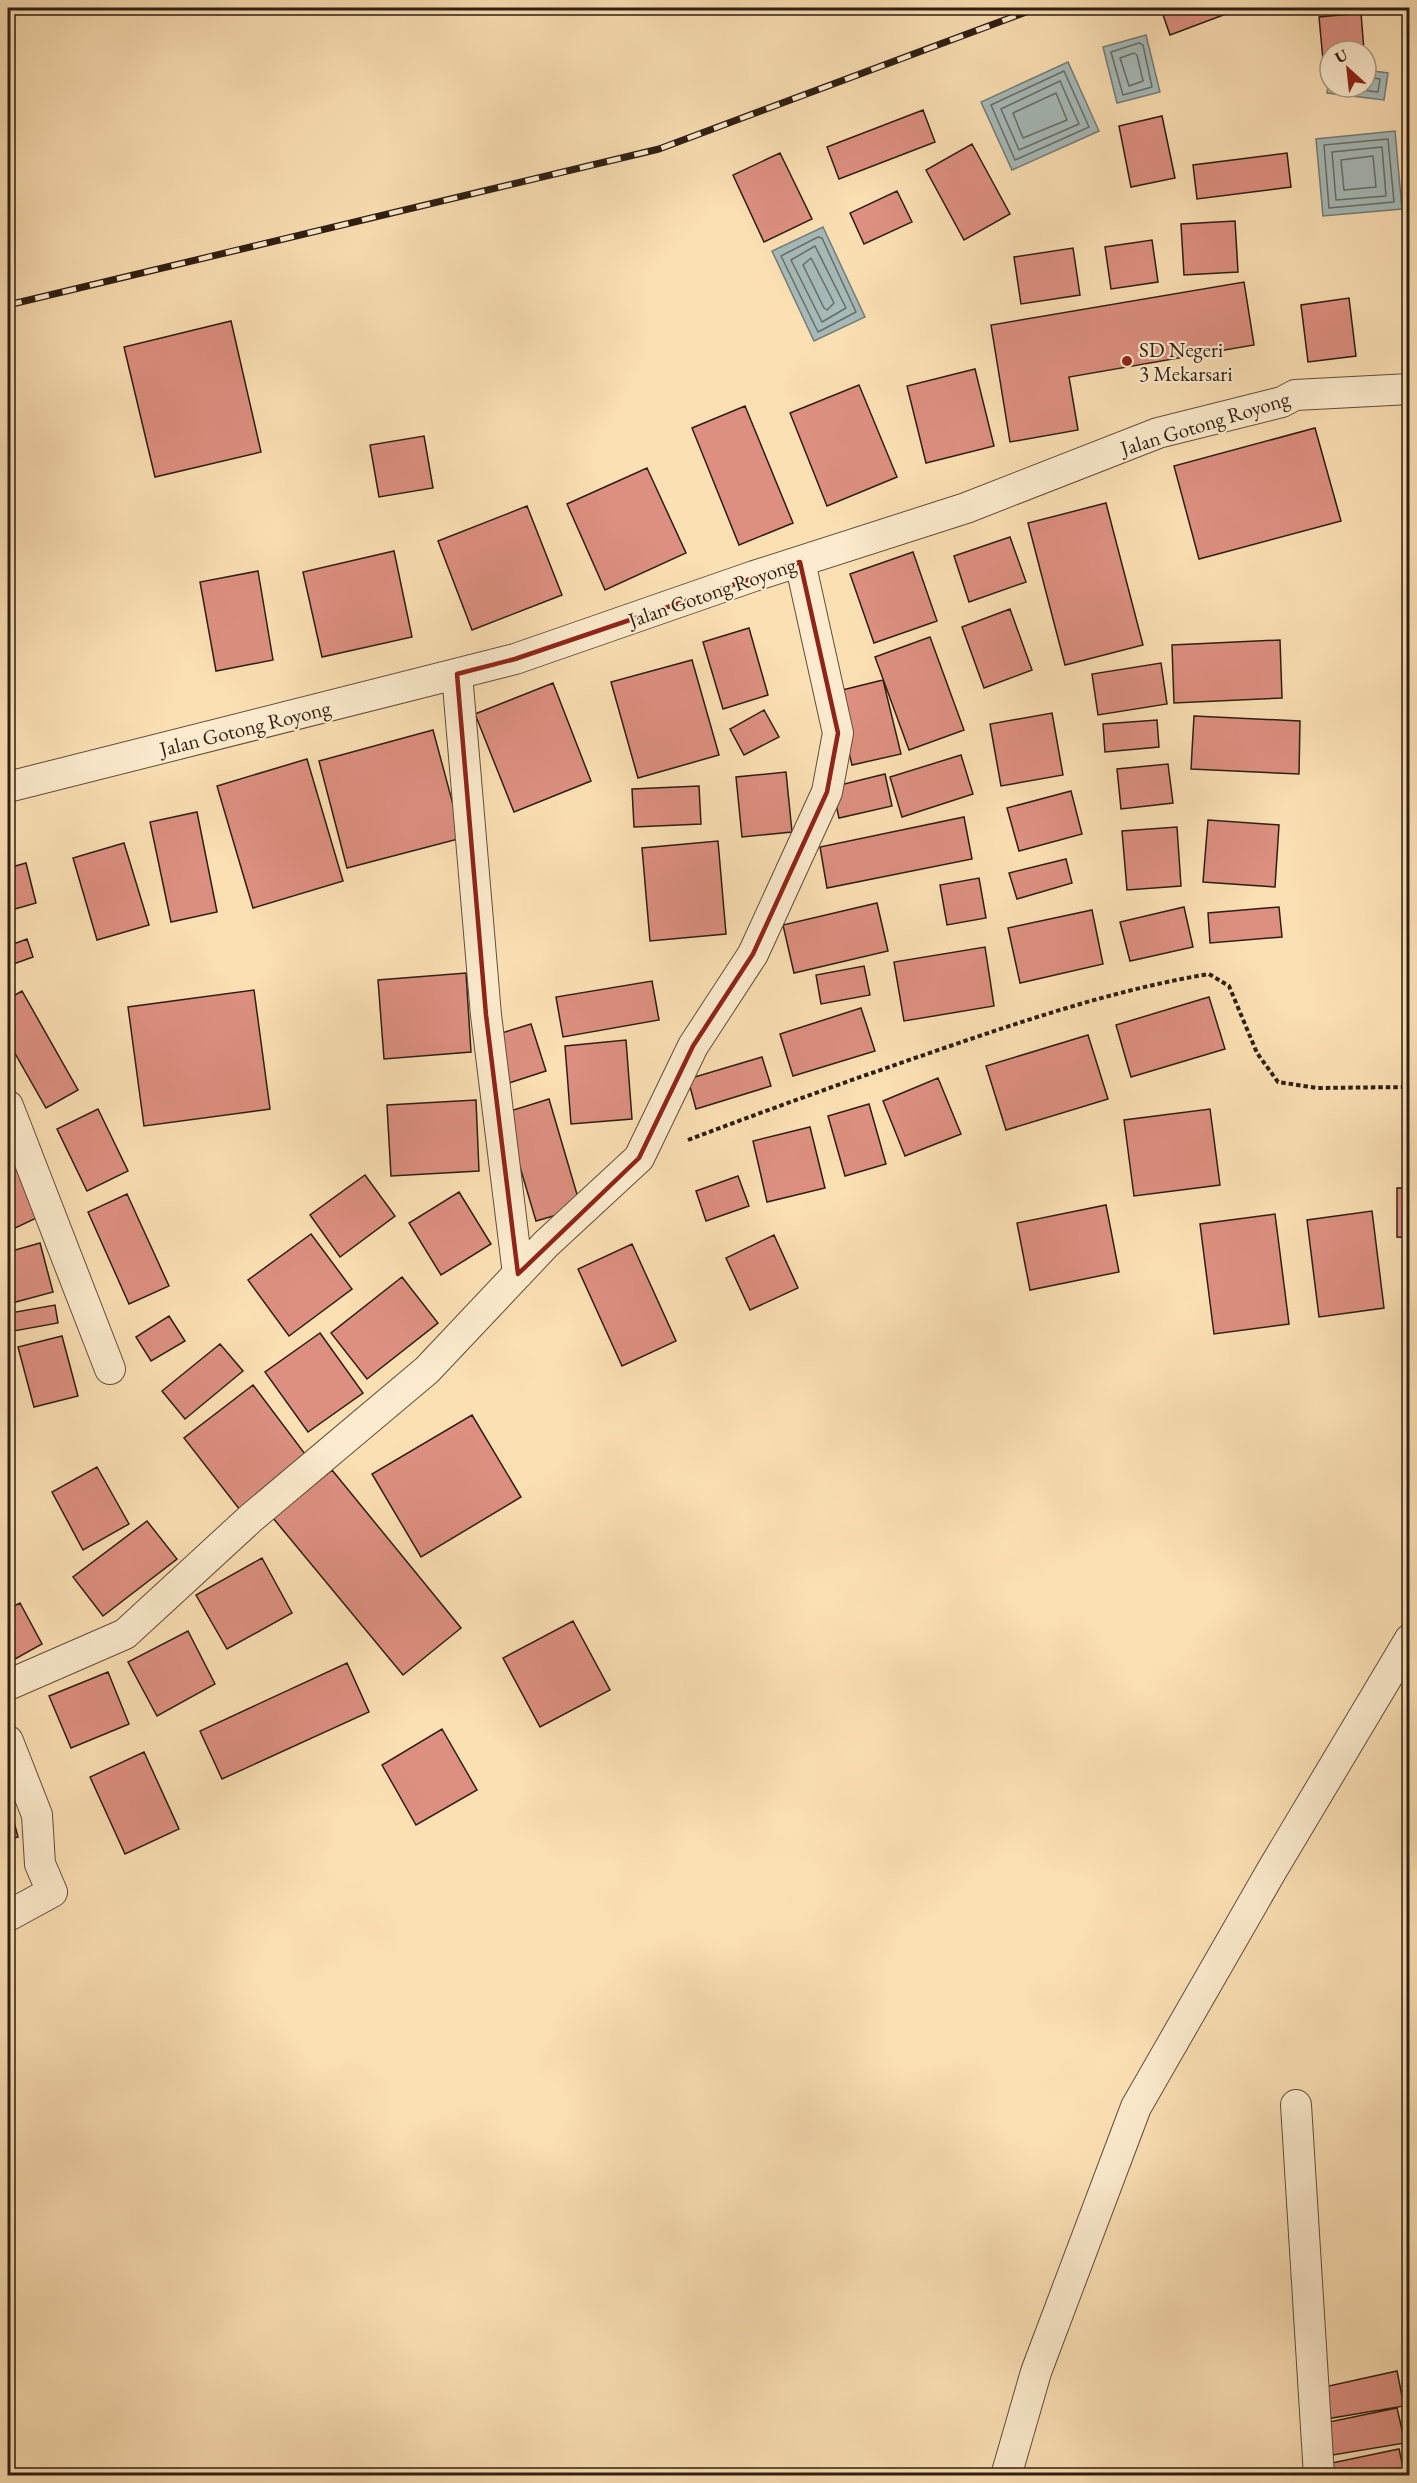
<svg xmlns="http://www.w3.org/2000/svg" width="1417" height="2483" font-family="'EB Garamond',serif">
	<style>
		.water { fill: #a5bab9; stroke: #757c77; stroke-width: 1.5 }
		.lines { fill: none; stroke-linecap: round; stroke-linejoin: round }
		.shore { stroke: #6a6c66; stroke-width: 1.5 }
		.building { fill: #dd9081; stroke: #2e1e13; stroke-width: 1.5 }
		.minor-casing { stroke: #614e3b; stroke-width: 32 }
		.path { stroke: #2e1e13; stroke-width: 4; stroke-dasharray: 4.5 3; stroke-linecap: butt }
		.minor { stroke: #fcebce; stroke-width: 30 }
		.rail-casing { stroke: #2e1e13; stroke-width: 7 }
		.rail { stroke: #fcebce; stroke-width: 4.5; stroke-dasharray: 14; stroke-linecap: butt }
		.marked { fill: none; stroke: #8f2418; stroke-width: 4.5; stroke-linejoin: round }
		.poi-dot { fill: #8f2418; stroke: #fcebce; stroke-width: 2 }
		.labels { text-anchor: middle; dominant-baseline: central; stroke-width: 4.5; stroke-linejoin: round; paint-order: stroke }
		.poi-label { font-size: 21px; fill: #2e1e13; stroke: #fcebce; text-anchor: start }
		.street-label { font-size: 21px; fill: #2e1e13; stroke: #fcebce }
	</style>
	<rect width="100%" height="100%" fill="#fbe0b4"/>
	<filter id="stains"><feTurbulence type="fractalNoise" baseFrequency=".00333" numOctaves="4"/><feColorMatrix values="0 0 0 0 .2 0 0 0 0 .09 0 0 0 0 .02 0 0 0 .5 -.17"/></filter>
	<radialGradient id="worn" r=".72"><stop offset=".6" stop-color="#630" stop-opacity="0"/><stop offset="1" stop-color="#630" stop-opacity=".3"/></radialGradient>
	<path class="water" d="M1146,35L1160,92L1117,103L1103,47Z
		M1068,62L1099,131L1012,170L981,102Z
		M1330,70V87H1366V70L1388,73L1384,100L1327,93Z
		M1395,131L1402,209L1323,216L1316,139Z
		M823,227L865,317L814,341L772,251Z"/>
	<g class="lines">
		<path class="shore" d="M1139,43L1143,45L1152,87L1123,95L1111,52Z
			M1134,53L1137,55L1143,81L1129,86L1120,58Z
			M1064,71L1089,127L1015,160L991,105Z
			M1060,81L1079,124L1019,150L1001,109Z
			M1335,87L1378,92L1380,79L1366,77
			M1056,93L1067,120L1023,138L1013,113Z
			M1388,139L1394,202L1329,208L1324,145Z
			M1382,147L1386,196L1336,200L1332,152Z
			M1373,156L1376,187L1344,190L1341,160Z
			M818,237L822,238L856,312L818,332L781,256Z
			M815,246L846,308L822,322L791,260Z
			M811,258L834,303L827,310L824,308L803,265Z"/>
	</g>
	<path class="building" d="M1165,8H1242L1170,35L1161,9Z
		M1361,13L1364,51H1330V60H1323L1319,17Z
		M923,110L935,142L839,179L827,147Z
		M1162,116L1175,178L1131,187L1119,126Z
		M972,144L1010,214L964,240L926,170Z
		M780,153L812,219L764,242L733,175Z
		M1287,153L1291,187L1197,199L1193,165Z
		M897,191L912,222L864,244L850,213Z
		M1235,221L1238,272L1184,275L1181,224Z
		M1152,240L1158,282L1111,289L1105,247Z
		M1073,248L1080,295L1021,304L1014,257Z
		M1244,282L1254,345L1069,377L1078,430L1010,442L991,325Z
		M1349,298L1356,356L1308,362L1301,305Z
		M231,321L261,452L155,477L124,347Z
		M975,369L994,446L926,463L907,386Z
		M859,385L897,477L827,506L790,413Z
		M745,406L793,523L739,545L692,428Z
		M1315,428L1341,521L1199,559L1174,466Z
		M424,436L433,488L379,497L370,445Z
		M647,468L686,553L605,590L567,504Z
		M1106,503L1143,645L1065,665L1028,523Z
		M527,506L562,595L472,630L438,541Z
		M1010,537L1026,582L969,602L954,556Z
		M394,551L412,637L322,657L303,572Z
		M913,552L937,621L874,643L850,574Z
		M258,571L273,660L216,671L200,582Z
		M1010,609L1032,670L984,688L962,627Z
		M749,628L768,695L723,709L703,642Z
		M930,637L964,730L909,750L875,657Z
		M1280,640L1282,698L1174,703L1172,645Z
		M692,660L719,755L638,778L611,682Z
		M1161,663L1167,704L1098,715L1092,674Z
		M883,680L901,754L852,765L834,692Z
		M553,683L591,781L514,812L475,714Z
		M764,710L779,737L744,755L730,729Z
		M1052,713L1063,775L1001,786L990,724Z
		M1194,716L1300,721L1299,774L1191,769Z
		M1157,720L1159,747L1105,752L1103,724Z
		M433,730L462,838L347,868L319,761Z
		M961,755L973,794L902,817L890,777Z
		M307,759L343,881L253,908L217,786Z
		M1168,764L1173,803L1121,809L1117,769Z
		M786,772L792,832L742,837L736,777Z
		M885,774L892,806L839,818L832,787Z
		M699,786L701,824L634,827L632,789Z
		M1071,791L1082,834L1019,851L1007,808Z
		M197,812L217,912L171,922L150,822Z
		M964,817L972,859L827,888L820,847Z
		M1208,820L1279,825L1275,887L1203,882Z
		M1177,827L1181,886L1127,890L1122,831Z
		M718,841L726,934L650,941L642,848Z
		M124,843L149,925L97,940L73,858Z
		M1066,859L1072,883L1017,899L1009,873Z
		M26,863L36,903L8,911V868Z
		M979,878L986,918L947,925L940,885Z
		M877,903L888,951L794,973L783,925Z
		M1184,907L1193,947L1130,961L1120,922Z
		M1279,907L1282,937L1210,943L1208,913Z
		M1092,910L1103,964L1020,983L1008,928Z
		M27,939L33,957L8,966V946Z
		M985,947L994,1006L904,1021L894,962Z
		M864,966L870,995L821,1004L816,975Z
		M466,973L471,1052L384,1059L378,980Z
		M652,981L659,1020L563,1037L556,997Z
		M254,990L270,1109L144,1126L128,1007Z
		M22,991L78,1090L46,1108L8,1041V999Z
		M1209,997L1225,1049L1131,1077L1116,1025Z
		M861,1008L875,1051L793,1076L780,1034Z
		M531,1024L546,1071L509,1083L495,1035Z
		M1088,1035L1108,1099L1006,1130L986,1066Z
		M626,1040L632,1119L571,1124L565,1046Z
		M762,1057L771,1086L696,1109L688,1079Z
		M938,1078L961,1134L905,1156L883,1101Z
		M549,1099L581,1208L536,1221L504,1113Z
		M476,1100L479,1171L391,1176L387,1105Z
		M869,1104L886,1164L845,1176L828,1116Z
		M98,1109L128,1171L87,1191L57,1129Z
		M1210,1109L1220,1185L1134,1196L1124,1120Z
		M810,1127L825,1188L767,1202L753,1141Z
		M8,1128L47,1213L11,1230L8,1222Z
		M365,1175L395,1216L340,1257L310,1215Z
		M738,1176L749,1206L706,1221L696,1191Z
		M1397,1188H1410V1238L1397,1237Z
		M459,1192L491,1244L441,1275L409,1223Z
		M127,1194L169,1286L129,1304L88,1212Z
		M1106,1205L1119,1272L1030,1290L1017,1223Z
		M1372,1211L1384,1308L1319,1317L1307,1220Z
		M1275,1214L1289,1324L1214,1334L1200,1224Z
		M311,1234L352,1289L289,1336L248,1280Z
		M774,1235L798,1288L750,1310L726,1258Z
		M40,1243L53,1292L12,1303L8,1285V1252Z
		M632,1244L676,1341L622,1366L578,1269Z
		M402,1277L438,1323L367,1379L331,1333Z
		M55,1305L58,1323L14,1331L10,1313Z
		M169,1316L185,1341L151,1361L136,1337Z
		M320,1333L363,1393L308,1432L265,1372Z
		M62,1336L78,1396L34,1407L18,1347Z
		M220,1344L243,1371L185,1419L162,1391Z
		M253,1385L308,1458L240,1510L184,1438Z
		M472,1415L521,1497L421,1557L372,1474Z
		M97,1467L129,1524L83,1550L52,1492Z
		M332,1470L461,1628L403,1675L273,1518Z
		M147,1521L177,1559L103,1616L73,1577Z
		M262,1558L292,1613L227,1649L196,1595Z
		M20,1603L42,1644L8,1663V1609Z
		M573,1621L610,1690L540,1727L503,1658Z
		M188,1631L215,1684L157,1716L128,1662Z
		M347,1663L369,1712L222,1779L200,1731Z
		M108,1672L129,1724L71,1748L49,1696Z
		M442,1729L477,1790L416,1825L382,1765Z
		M144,1752L179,1829L125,1854L90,1777Z
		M8,1799L18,1837L8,1840Z
		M1397,2371L1404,2406L1326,2419L1324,2387Z
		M1397,2408L1405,2443L1327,2456L1324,2423Z
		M1399,2449L1405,2476H1328L1327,2464Z"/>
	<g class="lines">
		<g class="minor-casing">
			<path id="minor" d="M457,674L486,1015L518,1274
				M8,787L515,659L754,576L966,508L1158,433L1282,402L1295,395L1410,389
				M8,1106L110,1369
				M8,1685L125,1634L251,1518L427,1370L546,1244L639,1158L693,1046L753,954L827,792L838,733L800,562
				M8,1741L37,1815L40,1864L52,1892L8,1916
				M1296,2105L1319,2476
				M1006,2476L1036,2372L1136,2107L1272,1870L1410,1639"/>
		</g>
		<path class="path" d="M688,1140C775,1107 862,1076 950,1046C1035,1017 1119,989 1209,974L1229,986L1257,1053L1278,1082L1317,1088L1410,1087"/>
		<use href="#minor" class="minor"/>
		<g class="rail-casing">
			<path id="rail" d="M8,305L659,149L1037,8"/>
		</g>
		<use href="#rail" class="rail"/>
	</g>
	<path class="marked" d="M800,562L838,733L827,792L753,954L693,1046L639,1158L518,1274L486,1015L457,674L515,659Z"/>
	<circle class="poi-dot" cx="1127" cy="361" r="6"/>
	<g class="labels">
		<g class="poi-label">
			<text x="1139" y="349">SD Negeri<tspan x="1139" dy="24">3 Mekarsari</tspan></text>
		</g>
		<g class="street-label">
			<text transform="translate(1205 423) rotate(-17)">Jalan Gotong Royong</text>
			<text transform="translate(712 592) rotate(-19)">Jalan Gotong Royong</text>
			<text transform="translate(245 728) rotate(-14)">Jalan Gotong Royong</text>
		</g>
	</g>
	<rect width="1417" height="2483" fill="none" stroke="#fbe0b4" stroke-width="30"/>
	<rect x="9" y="9" width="1399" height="2465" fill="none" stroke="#2e1e13" stroke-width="3"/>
	<rect x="15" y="15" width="1387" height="2453" fill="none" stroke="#2e1e13" stroke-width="1.5"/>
	<g transform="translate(1348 69) rotate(333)"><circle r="28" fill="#fcebce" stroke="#aa9983" stroke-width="1.5"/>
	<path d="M0-4.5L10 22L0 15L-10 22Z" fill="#8f2418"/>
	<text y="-9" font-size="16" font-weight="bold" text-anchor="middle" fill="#2e1e13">U</text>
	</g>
	<rect width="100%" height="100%" filter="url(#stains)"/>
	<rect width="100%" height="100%" fill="url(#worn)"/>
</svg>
